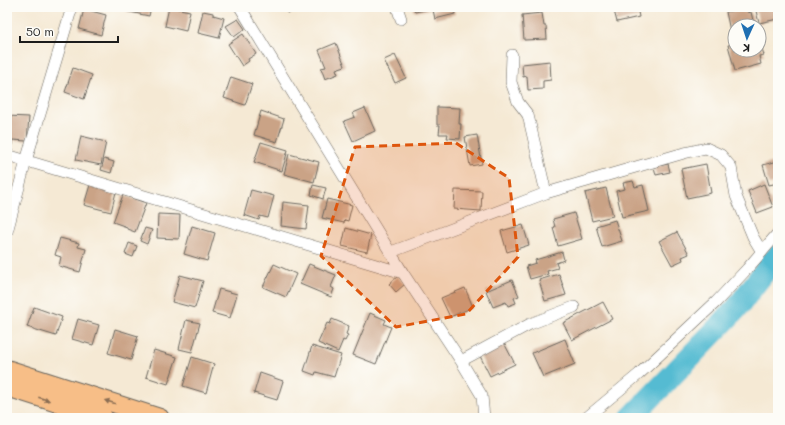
<svg xmlns="http://www.w3.org/2000/svg" width="785" height="425" font-family="Mali,sans-serif">
	<style>
		.lines { fill: none; stroke-linecap: round; stroke-linejoin: round }
		.river { stroke: #55bbd2; stroke-width: 23 }
		.building { fill: #caa386 }
		.street-casing { stroke: #68645c; stroke-width: 12 }
		.primary-casing { stroke: #68645c; stroke-width: 20 }
		.street { stroke: #fff; stroke-width: 11 }
		.primary { stroke: #f7be87; stroke-width: 18 }
		.oneway { fill: #8a6d52 }
		.marked { fill: #de560d; fill-opacity: 0.2; stroke: #de560d; stroke-width: 3; stroke-dasharray: 8 5; stroke-linejoin: round }
	</style>
	<rect width="100%" height="100%" fill="#fdfcf7"/>
	<filter id="ink" filterUnits="userSpaceOnUse"><feTurbulence type="fractalNoise" baseFrequency=".025" numOctaves="2"/><feDisplacementMap in="SourceGraphic" scale="8" xChannelSelector="R" yChannelSelector="G"/><feConvolveMatrix kernelMatrix="1 2 1 2 8 2 1 2 1" color-interpolation-filters="sRGB"/></filter>
	<filter id="wash" filterUnits="userSpaceOnUse"><feTurbulence type="fractalNoise" baseFrequency=".012" numOctaves="4" result="noise"/><feDisplacementMap in="SourceGraphic" scale="16" xChannelSelector="R" yChannelSelector="G"/><feGaussianBlur stdDeviation="0.9" result="paint"/><feColorMatrix in="noise" values="0 0 0 0 0 0 0 0 0 0 0 0 0 0 0 0 0 1.4 0 .05"/><feComposite in="paint" operator="in"/></filter>
	<g filter="url(#wash)">
		<rect width="100%" height="100%" fill="#f5e9d4"/>
		<g class="lines">
			<path class="river" d="M631,418L736,309L771,263L778,256"/>
		</g>
		<g id="blocks">
			<path class="building" d="M126,7H151L149,16L125,11Z
				M169,7L190,11L186,31L165,26Z
				M285,7H302L287,13Z
				M413,7H435V8L415,12Z
				M447,7H453L455,14L435,19L433,10Z
				M613,7H637L639,17L617,22Z
				M747,7L748,13L751,12L754,25L735,26V30L730,31L726,12Z
				M755,7H778V19L759,23Z
				M84,9L106,15L101,35L79,29Z
				M203,11L213,13V15L224,18L219,38L198,33Z
				M542,13L544,26H546L547,39L524,40L522,15Z
				M238,19L245,29L234,37L226,26Z
				M243,34L256,54L248,59L249,61L242,66L228,44Z
				M759,39L764,55L759,56L761,64L735,71L728,45L735,44V50H759Z
				M336,43L345,66L336,69L338,74L325,79L321,68L326,67L319,50Z
				M395,55L406,78L395,83L384,60Z
				M550,61L551,80L543,81V89L528,90L527,76L523,77L522,64Z
				M73,68L92,75L84,99L65,92Z
				M231,77L252,84L245,105L224,98Z
				M437,107L460,108L459,124H461L460,139L447,138L448,134H439L440,125H437Z
				M365,108L375,131L353,141L344,121L355,117L353,113Z
				M261,111L284,119L277,142L254,135Z
				M7,116L29,117L27,141L12,140V145L7,144Z
				M477,135L482,164L470,166L465,137Z
				M81,136L106,142L101,165L76,160Z
				M261,142L288,150L282,171L254,162Z
				M289,154L319,162L314,182L284,174Z
				M104,159L114,162L111,173L101,170Z
				M778,161V183L769,185L763,165Z
				M668,164L670,172L656,175L654,167Z
				M706,164L711,193L687,198L681,169Z
				M633,181L635,187L643,185L649,211L622,217L616,191L625,189L623,183Z
				M764,184L773,207L757,213L748,191Z
				M90,185L116,192L111,212L84,205Z
				M313,185L326,188L323,199L311,195Z
				M606,188L613,216L592,221L585,193Z
				M251,190L274,196L268,218L260,216L259,220L244,215Z
				M455,190L482,191L481,211L454,209Z
				M123,195L146,203L135,232L127,229V227L113,222Z
				M327,199L352,205L348,221L345,220L344,223L322,218Z
				M283,202L309,205L306,229L281,226Z
				M574,213L582,239L558,246L553,228L555,227L553,219Z
				M158,214L180,215L179,239L157,238Z
				M615,220L622,241L602,247L596,226Z
				M523,225L529,245L507,252L501,231Z
				M192,226L215,233L207,261L184,254Z
				M145,228L152,230L147,244L140,241Z
				M346,228L371,235L367,252L342,246Z
				M677,232L689,254L682,257L683,260L672,265L659,241Z
				M60,238L79,243L78,247L86,249L80,272L59,266L61,257L55,255Z
				M129,243L137,246L133,257L125,254Z
				M562,252L564,260L556,263L558,268L547,271L548,274L530,279L526,266L536,263L535,260Z
				M274,264L296,274L286,297L263,287Z
				M309,264L336,275L331,287L334,289L331,297L300,284Z
				M559,274L566,295L545,301L539,280Z
				M180,275L203,281L195,308L172,302Z
				M398,276L405,284L396,292L389,284Z
				M512,280L519,296L514,298L516,303L508,306L506,302L493,307L486,291Z
				M465,288L473,307L450,317L441,298Z
				M219,289L237,294L230,318L212,313Z
				M603,302L612,319L572,340L563,323Z
				M34,307L62,317L56,336L27,327Z
				M370,313L386,320L384,324L391,327L376,364L353,355Z
				M78,319L99,325L93,345L72,339Z
				M332,319L349,326L346,334L348,335L345,341L343,340L338,352L318,343L327,323L330,324Z
				M186,320L200,323L192,352L179,349Z
				M115,329L138,336L131,360L108,353Z
				M565,339L575,364L543,377L532,353Z
				M504,343L515,364L490,376L480,356Z
				M312,346L341,355L334,377L316,372L315,375L304,371Z
				M154,350L177,357L168,384L146,377Z
				M192,357L214,364L206,393L183,386Z
				M260,373L283,381L277,400L254,393Z"/>
		</g>
	</g>
	<g filter="url(#ink)">
		<use href="#blocks" fill-opacity="0" stroke="#68645c" stroke-width="1"/>
		<g class="lines">
			<g class="street-casing">
				<path id="street" d="M240,7L403,273L461,361L482,396L484,418
					M397,7L401,19
					M512,55L511,82L518,102L528,115L546,193
					M7,155L403,273
					M7,232L26,161L72,7
					M391,252L546,193L684,153L706,148L721,155L731,167L736,196L753,237L762,252
					M461,361L530,324L574,307
					M586,418L639,374L716,302L747,269L778,233"/>
			</g>
			<g class="primary-casing">
				<path id="primary" d="M7,369L160,418
					M7,387L104,418"/>
			</g>
			<use href="#street" class="street"/>
			<use href="#primary" class="primary"/>
		</g>
		<defs><path id="oneway-solid" d="M-6-.8H1V-3.2L6.5 0L1 3.2V.8H-6Z"/></defs>
		<g class="oneway">
			<use href="#oneway-solid" transform="translate(44 399) rotate(17)"/>
			<use href="#oneway-solid" transform="translate(110 402) rotate(-162)"/>
		</g>
	</g>
	<path class="marked" d="M456,143L509,178L518,257L466,314L396,327L321,256L355,147Z"/>
	<rect width="785" height="425" fill="none" stroke="#fdfcf7" stroke-width="24"/>
	<g transform="translate(747 38) rotate(183)"><circle r="19" fill="#fdfcf7" stroke="#a3a29f"/>
	<path d="M0-3L7 15L0 10L-7 15Z" fill="#1f6fb2"/>
	<text y="-6" font-size="11" font-weight="bold" text-anchor="middle" fill="#1c1c1c">K</text>
	</g>
	<path d="M20 36v6h98v-6" fill="none" stroke="#1c1c1c" stroke-width="2"/>
	<text x="26" y="36" font-size="12" fill="#1c1c1c" stroke="#fdfcf7" stroke-width="3" paint-order="stroke">50 m</text>
</svg>
